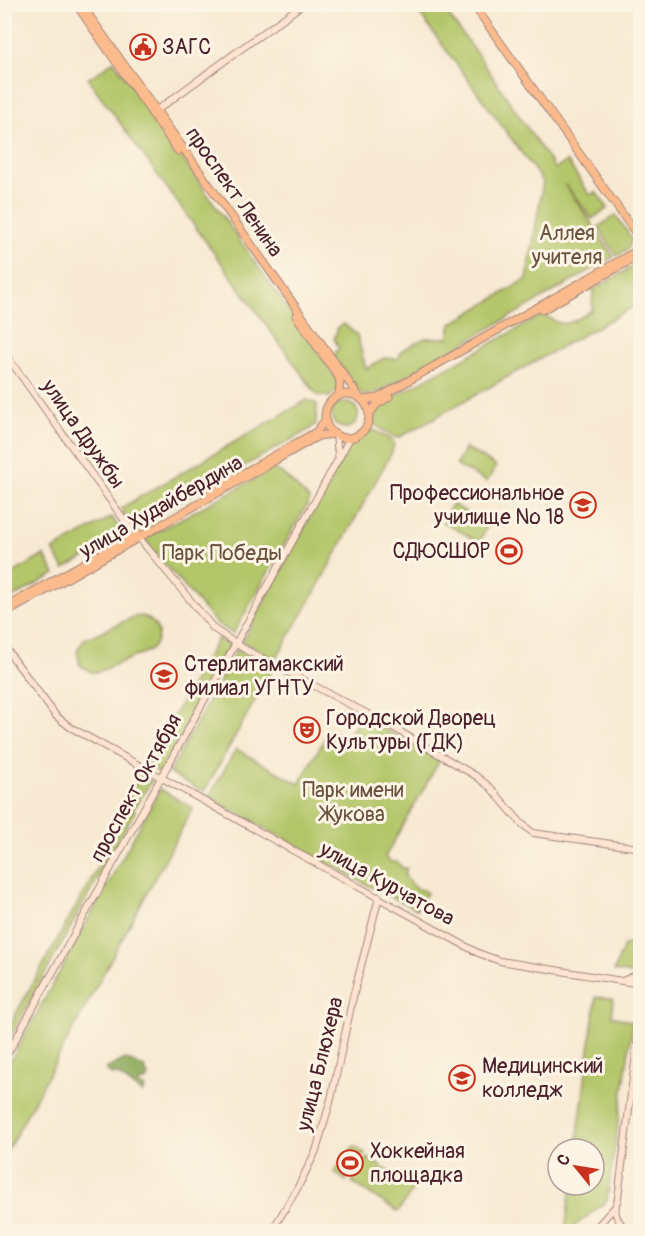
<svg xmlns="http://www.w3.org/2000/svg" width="645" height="1236" font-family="Pangolin,sans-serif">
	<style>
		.green { fill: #b3c669; stroke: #7e724a; stroke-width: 1.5 }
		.forest { fill: #8eab5d; stroke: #6c6544; stroke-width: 1.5 }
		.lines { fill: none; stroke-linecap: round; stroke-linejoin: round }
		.secondary-casing { stroke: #a1847e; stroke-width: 8 }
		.primary-casing { stroke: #a1847e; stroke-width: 9 }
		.secondary { stroke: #fde4d1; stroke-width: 6 }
		.primary { stroke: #fbbb8c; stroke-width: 7 }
		.labels { text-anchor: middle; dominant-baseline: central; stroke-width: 6; stroke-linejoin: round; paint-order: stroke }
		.poi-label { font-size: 21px; fill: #4a1f2b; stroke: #fcf5e5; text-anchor: start }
		.street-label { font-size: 21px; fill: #4a1f2b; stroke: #fcf5e5 }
		.park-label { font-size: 21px; fill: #6a513e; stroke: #fcf5e5 }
	</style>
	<rect width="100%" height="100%" fill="#fcf5e5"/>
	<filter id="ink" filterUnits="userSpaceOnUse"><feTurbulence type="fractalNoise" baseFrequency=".0167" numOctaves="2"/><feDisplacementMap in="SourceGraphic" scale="12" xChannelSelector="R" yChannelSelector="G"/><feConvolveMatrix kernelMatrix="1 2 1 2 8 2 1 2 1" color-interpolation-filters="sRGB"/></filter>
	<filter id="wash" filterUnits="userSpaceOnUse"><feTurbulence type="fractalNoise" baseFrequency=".008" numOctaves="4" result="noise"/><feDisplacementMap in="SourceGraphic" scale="24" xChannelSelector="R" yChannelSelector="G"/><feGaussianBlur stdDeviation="1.35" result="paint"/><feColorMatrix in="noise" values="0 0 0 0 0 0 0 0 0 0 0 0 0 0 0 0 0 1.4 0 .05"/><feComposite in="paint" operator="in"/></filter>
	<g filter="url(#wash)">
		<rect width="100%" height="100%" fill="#f8e9d2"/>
		<path class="green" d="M413,5H441L480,58L555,169L567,161L590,195L596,192L608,208L592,219L565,184L614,257L382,390L365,396L360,392L335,358V353L339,348L334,339L338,327L344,324L357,335L366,369L384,358L398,359L402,350L425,338H448L451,324L527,279L543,182Z
			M114,61L337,379L339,389L329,397L317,395L88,79Z
			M616,215L632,239L628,249L617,256L598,227Z
			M640,262V303L400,437L396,438L374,424V416L384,402L545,314C563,332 574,321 592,310L593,290Z
			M307,400L317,404L316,424L309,430L133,527L121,508Z
			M332 415a13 13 0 1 1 26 0a13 13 0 1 1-26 0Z
			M370,428L392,440L394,445L392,452L305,610L275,660L242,642L351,442Z
			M465,448L496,466L487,482L456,465Z
			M273,469L282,473L310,500L233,634L216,623L143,539Z
			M452,504L488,525L479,542L443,522Z
			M112,517L124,536L64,569L53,550Z
			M44,555L55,574L5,602V578Z
			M142,616C159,622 163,636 151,650L98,672H91L80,665L77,651L84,639L134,617Z
			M218,638L231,646L160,773L146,765Z
			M237,649L273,668L204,792L169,773Z
			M360,716L440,760L385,857L391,862H398L402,868H406L405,877L416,889L423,890L427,893L417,909L369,886L209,797L236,749L299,784L329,731L347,740Z
			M141,775L152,781L133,809L135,811L5,1046V1033L119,829L115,821Z
			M160,789L193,808L5,1155V1071Z
			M640,942C640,954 641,967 631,974L614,971L624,945Z
			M596,997L613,999L612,1016L633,1022L607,1201L568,1231H565L571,1185H594V1149H576Z
			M354,1146L365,1154L346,1181L334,1172Z
			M368,1158L414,1188L398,1212L352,1182Z"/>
		<path class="forest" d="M125,1059L144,1067L148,1076L146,1081H140L139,1085L145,1088L143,1093L116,1074L111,1075L106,1069Z"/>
	</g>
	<g filter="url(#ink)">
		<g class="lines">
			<g class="secondary-casing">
				<path id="secondary" d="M153,113L303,4
					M4,352L125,521L214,629L246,650L387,724L476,776L491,788L521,823L533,833L640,848
					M336,435L338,455
					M4,646L56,716L70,727L478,953L500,961L640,984
					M625,980L636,975L640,968
					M4,1060L350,438
					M271,1232L297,1189L316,1151L331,1099L353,997L379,897
					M592,1232L614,1208
					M627,1232C617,1219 612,1214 618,1198L640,1021"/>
			</g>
			<g class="primary-casing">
				<path id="primary" d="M76,4L178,151
					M81,4L360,398
					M473,4L640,239
					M542,310L640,255
					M296,316L338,376L340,382L339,396
					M325 416a22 22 0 1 1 44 0a22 22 0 1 1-44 0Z
					M363,400L378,398L640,249
					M369,415L376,405L389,397
					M210,492L316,432L326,419
					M4,608L138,533
					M4,614L318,436L335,434"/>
			</g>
			<use href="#secondary" class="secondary"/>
			<use href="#primary" class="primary"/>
		</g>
	</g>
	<defs>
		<g id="civic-ring" transform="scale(1.35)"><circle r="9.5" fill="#fcf5e5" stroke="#c8321e" stroke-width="1.5"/><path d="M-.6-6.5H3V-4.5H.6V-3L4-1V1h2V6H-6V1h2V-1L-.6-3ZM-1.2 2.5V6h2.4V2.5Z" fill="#c8321e"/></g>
		<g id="university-ring" transform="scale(1.35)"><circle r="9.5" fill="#fcf5e5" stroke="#c8321e" stroke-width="1.5"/><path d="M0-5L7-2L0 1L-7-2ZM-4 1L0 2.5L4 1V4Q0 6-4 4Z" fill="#c8321e"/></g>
		<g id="stadium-ring" transform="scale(1.35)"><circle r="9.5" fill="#fcf5e5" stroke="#c8321e" stroke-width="1.5"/><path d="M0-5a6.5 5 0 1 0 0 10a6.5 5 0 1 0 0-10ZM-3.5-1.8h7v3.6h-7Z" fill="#c8321e"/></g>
		<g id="theatre-ring" transform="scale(1.35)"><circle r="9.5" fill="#fcf5e5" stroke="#c8321e" stroke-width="1.5"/><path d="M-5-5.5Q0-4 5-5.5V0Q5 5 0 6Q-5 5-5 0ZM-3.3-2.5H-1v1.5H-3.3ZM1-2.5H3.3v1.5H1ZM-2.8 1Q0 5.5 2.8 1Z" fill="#c8321e"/></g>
	</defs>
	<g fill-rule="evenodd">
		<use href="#civic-ring" x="143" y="47"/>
		<use href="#university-ring" x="583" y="505"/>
		<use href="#stadium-ring" x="509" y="551"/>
		<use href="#university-ring" x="164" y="676"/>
		<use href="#theatre-ring" x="307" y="730"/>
		<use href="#university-ring" x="462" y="1078"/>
		<use href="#stadium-ring" x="350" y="1163"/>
	</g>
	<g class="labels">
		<g class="poi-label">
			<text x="162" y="47">ЗАГС</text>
			<text x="564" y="493" text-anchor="end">Профессиональное<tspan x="564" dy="24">училище № 18</tspan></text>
			<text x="490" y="551" text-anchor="end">СДЮСШОР</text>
			<text x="184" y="664">Стерлитамакский<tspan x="184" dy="24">филиал УГНТУ</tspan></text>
			<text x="326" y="718">Городской Дворец<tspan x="326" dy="24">Культуры (ГДК)</tspan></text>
			<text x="482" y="1066">Медицинский<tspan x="482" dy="24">колледж</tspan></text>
			<text x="370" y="1151">Хоккейная<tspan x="370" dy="24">площадка</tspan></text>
		</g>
		<g class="street-label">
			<text transform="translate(234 192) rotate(55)">проспект Ленина</text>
			<text transform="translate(83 434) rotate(55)">улица Дружбы</text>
			<text transform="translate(161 507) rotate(-30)">улица Худайбердина</text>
			<text transform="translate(136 788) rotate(-61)">проспект Октября</text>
			<text transform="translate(387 884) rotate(29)">улица Курчатова</text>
			<text transform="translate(320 1064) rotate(-76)">улица Блюхера</text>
		</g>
		<g class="park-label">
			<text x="567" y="233">Аллея<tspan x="567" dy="24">учителя</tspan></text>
			<text x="222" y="553">Парк Победы</text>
			<text x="353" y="790">Парк имени<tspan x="353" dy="24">Жукова</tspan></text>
		</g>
	</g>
	<rect width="645" height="1236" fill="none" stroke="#fcf5e5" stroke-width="24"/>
	<g transform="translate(576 1167) rotate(300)"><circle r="28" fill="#fcf5e5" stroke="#b59f9b" stroke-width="1.5"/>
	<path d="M0-4.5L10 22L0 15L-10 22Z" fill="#c8321e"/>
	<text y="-9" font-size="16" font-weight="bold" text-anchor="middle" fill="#4a1f2b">С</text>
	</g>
</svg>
